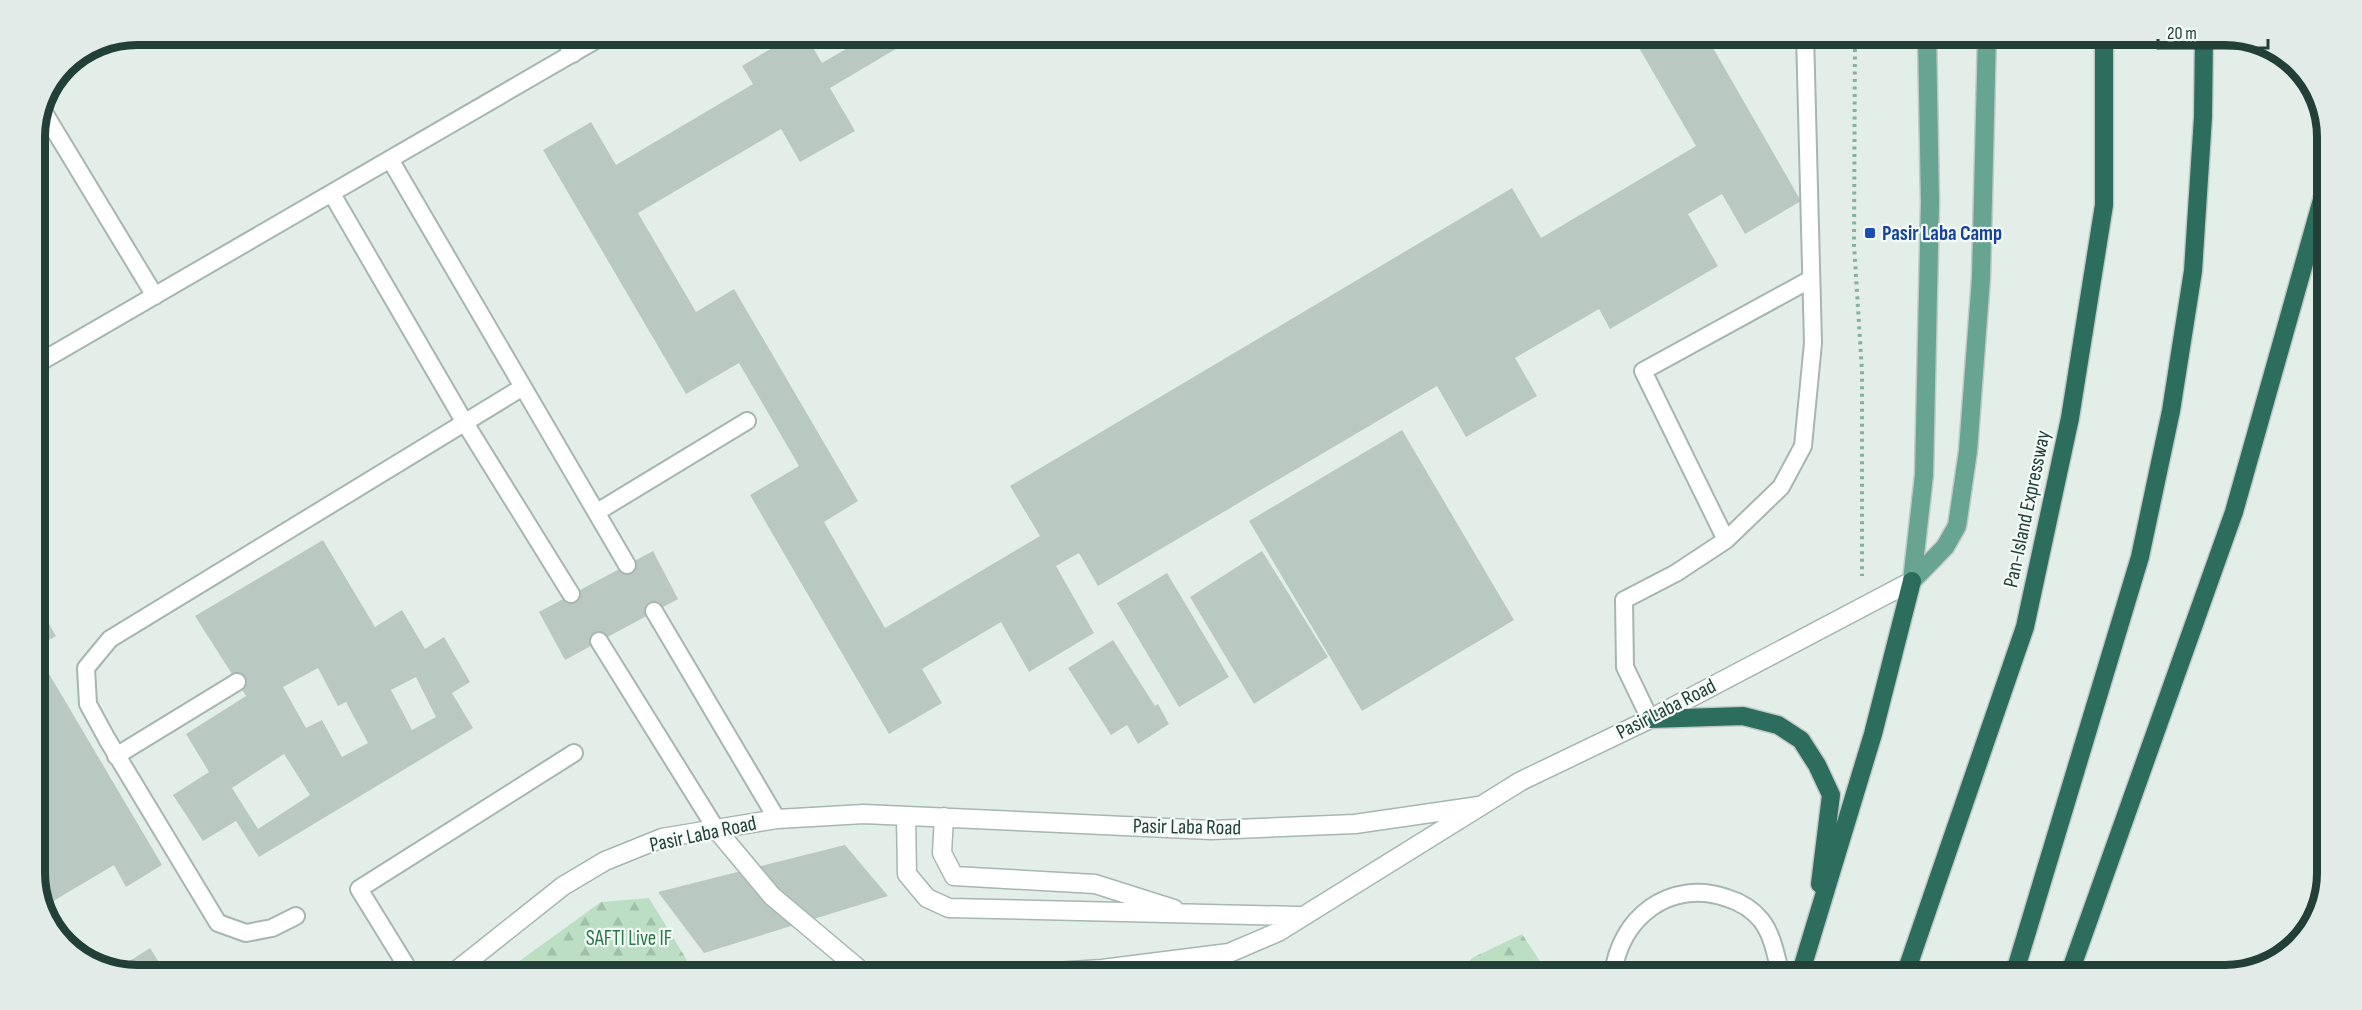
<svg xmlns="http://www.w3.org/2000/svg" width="2362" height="1010" font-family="'Sofia Sans Condensed',sans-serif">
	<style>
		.forest { fill: url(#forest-firs) }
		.building { fill: #b9c9c2; fill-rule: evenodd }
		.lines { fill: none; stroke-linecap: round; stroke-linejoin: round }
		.lane-casing { stroke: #a6b6b0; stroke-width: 20 }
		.street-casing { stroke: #a6b6b0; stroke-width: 21 }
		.primary-casing { stroke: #c1cac7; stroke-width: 21 }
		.highway-casing { stroke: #c1cac7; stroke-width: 21 }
		.path { stroke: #83b2a1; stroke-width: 4; stroke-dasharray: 3 4.5; stroke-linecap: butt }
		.lane { stroke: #fff; stroke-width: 16 }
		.street { stroke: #fff; stroke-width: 18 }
		.primary { stroke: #67a492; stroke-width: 18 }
		.highway { stroke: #2d6d5d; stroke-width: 18 }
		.transit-dot { fill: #1a4fb4; stroke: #f4faf7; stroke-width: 2 }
		.labels { text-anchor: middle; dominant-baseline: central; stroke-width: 4.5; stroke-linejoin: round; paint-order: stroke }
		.transit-label { font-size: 21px; font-weight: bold; fill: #164399; stroke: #f4faf7; text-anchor: start }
		.street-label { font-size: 21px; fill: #224037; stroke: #f4faf7 }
		.park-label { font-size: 21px; fill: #2b7846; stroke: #f4faf7 }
		.rim { fill: none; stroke: #224037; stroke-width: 8 }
	</style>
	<defs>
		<pattern id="forest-firs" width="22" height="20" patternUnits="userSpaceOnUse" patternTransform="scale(1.5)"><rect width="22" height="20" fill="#bcdfc4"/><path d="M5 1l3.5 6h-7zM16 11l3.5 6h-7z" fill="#a1c0a9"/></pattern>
	</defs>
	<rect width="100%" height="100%" fill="#e4eee9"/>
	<path class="forest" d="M649,898L696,975H500L601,902Z
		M1522,934L1549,975H1458L1472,958Z"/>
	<path class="building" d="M795,34H805L822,63L868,36L867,34H921L830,88L855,131L800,162L781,129L638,213L696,312L734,289L858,501L824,522L885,628L1040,536L1010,486L1512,188L1541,238L1696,146L1631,34H1705L1801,201L1745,234L1722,194L1688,214L1718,266L1610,329L1599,309L1515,358L1537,396L1466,437L1437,386L1098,586L1079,553L1056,566L1094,633L1029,672L1001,622L922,669L942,703L889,734L750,495L799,466L739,363L686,394L543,150L591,122L616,165L753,84L742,66Z
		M1402,430L1514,620L1362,711L1249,521Z
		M323,540L375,627L402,610L425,649L444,637L470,682L452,693L473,728L259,857L236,821L203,841L173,795L209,772L186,734L246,696L195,616ZM318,668L338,706L346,702L368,743L342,757L322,720L306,728L283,687ZM416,677L436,717L412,730L391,690ZM284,754L310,795L258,829L232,788Z
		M653,551L678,599L565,660L539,612Z
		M1262,551L1328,657L1254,704L1190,597Z
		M1167,573L1229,677L1179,707L1117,603Z
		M35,600L56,636L35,648Z
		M1113,640L1155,706L1158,704L1169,724L1138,744L1127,725L1111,735L1068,668Z
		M35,650L162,865L126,887L114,865L45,906L35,880Z
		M845,845L888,896L704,953L658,892Z
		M2320,873V912L2313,920L2303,915Z
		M150,948L167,975H137L114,971Z"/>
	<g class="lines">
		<g class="lane-casing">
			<path id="lane" d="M561,34L573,54
				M43,111L155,296
				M391,161L627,565
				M332,194L465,423L571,594
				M35,365L606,34
				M597,512L747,421
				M1726,540L1643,371L1811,279
				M654,611L777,819
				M599,641L716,829
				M1650,719L1625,667L1624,600L1676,573L1726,540L1781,487L1803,446L1813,343L1805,34
				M116,756L237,682
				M296,916L272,928L246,933L218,923L107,739L88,704L86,668L110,639L523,387
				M412,975L359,889L574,753
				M1613,975C1619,918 1670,878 1727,898C1740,902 1752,909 1761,920C1773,935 1776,957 1781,975"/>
		</g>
		<g class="street-casing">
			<path id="street" d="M906,816L907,874L927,898L949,908L1299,916
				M944,817L942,853L954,876L1095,884L1174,909
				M716,829L772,896L866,975
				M451,975L563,886L605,861L662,838L716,829L777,819L864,814L1211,830L1355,824L1479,806
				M1007,975L1102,969L1229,953L1278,932L1521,781L1650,719L1912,581"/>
		</g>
		<g class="primary-casing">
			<path id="primary" d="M1912,581L1945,547L1957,526L1968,451L1981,278L1987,34
				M1912,581L1924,475L1930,202L1927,34"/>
		</g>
		<g class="highway-casing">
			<path id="highway" d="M1650,719L1743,716L1778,725L1801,740L1817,765L1831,795L1820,884
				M1800,975L1873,734L1912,581
				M1905,975L2025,627L2070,418L2104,205V34
				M2014,975L2140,557L2171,411L2193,271L2203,117L2204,34
				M2069,975L2234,512L2327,182"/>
		</g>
		<path class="path" d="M1855,34L1854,245L1862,371V576"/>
		<use href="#lane" class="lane"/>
		<use href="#street" class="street"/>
		<use href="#primary" class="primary"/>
		<use href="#highway" class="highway"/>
	</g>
	<rect class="transit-dot" x="1864" y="227" width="12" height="12" rx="3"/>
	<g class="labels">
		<g class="transit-label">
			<text x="1882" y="233">Pasir Laba Camp</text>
		</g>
		<g class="street-label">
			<text transform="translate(2027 509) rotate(-78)">Pan-Island Expressway</text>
			<text transform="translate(1666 709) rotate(-27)">Pasir Laba Road</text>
			<text transform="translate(1187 827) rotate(1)">Pasir Laba Road</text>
			<text transform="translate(703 834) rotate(-12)">Pasir Laba Road</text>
		</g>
		<g class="park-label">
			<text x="629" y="938">SAFTI Live IF</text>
		</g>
	</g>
	<path d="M0 0H2362V1010H0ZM137 45H2225A92 92 0 0 1 2317 137V873A92 92 0 0 1 2225 965H137A92 92 0 0 1 45 873V137A92 92 0 0 1 137 45Z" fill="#e3ebe8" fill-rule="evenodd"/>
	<path class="rim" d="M137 45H2225A92 92 0 0 1 2317 137V873A92 92 0 0 1 2225 965H137A92 92 0 0 1 45 873V137A92 92 0 0 1 137 45Z"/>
	<path d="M2158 39v9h110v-9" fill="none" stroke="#224037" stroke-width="3"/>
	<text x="2167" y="39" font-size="18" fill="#224037" stroke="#f4faf7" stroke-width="4.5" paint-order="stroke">20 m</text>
</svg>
